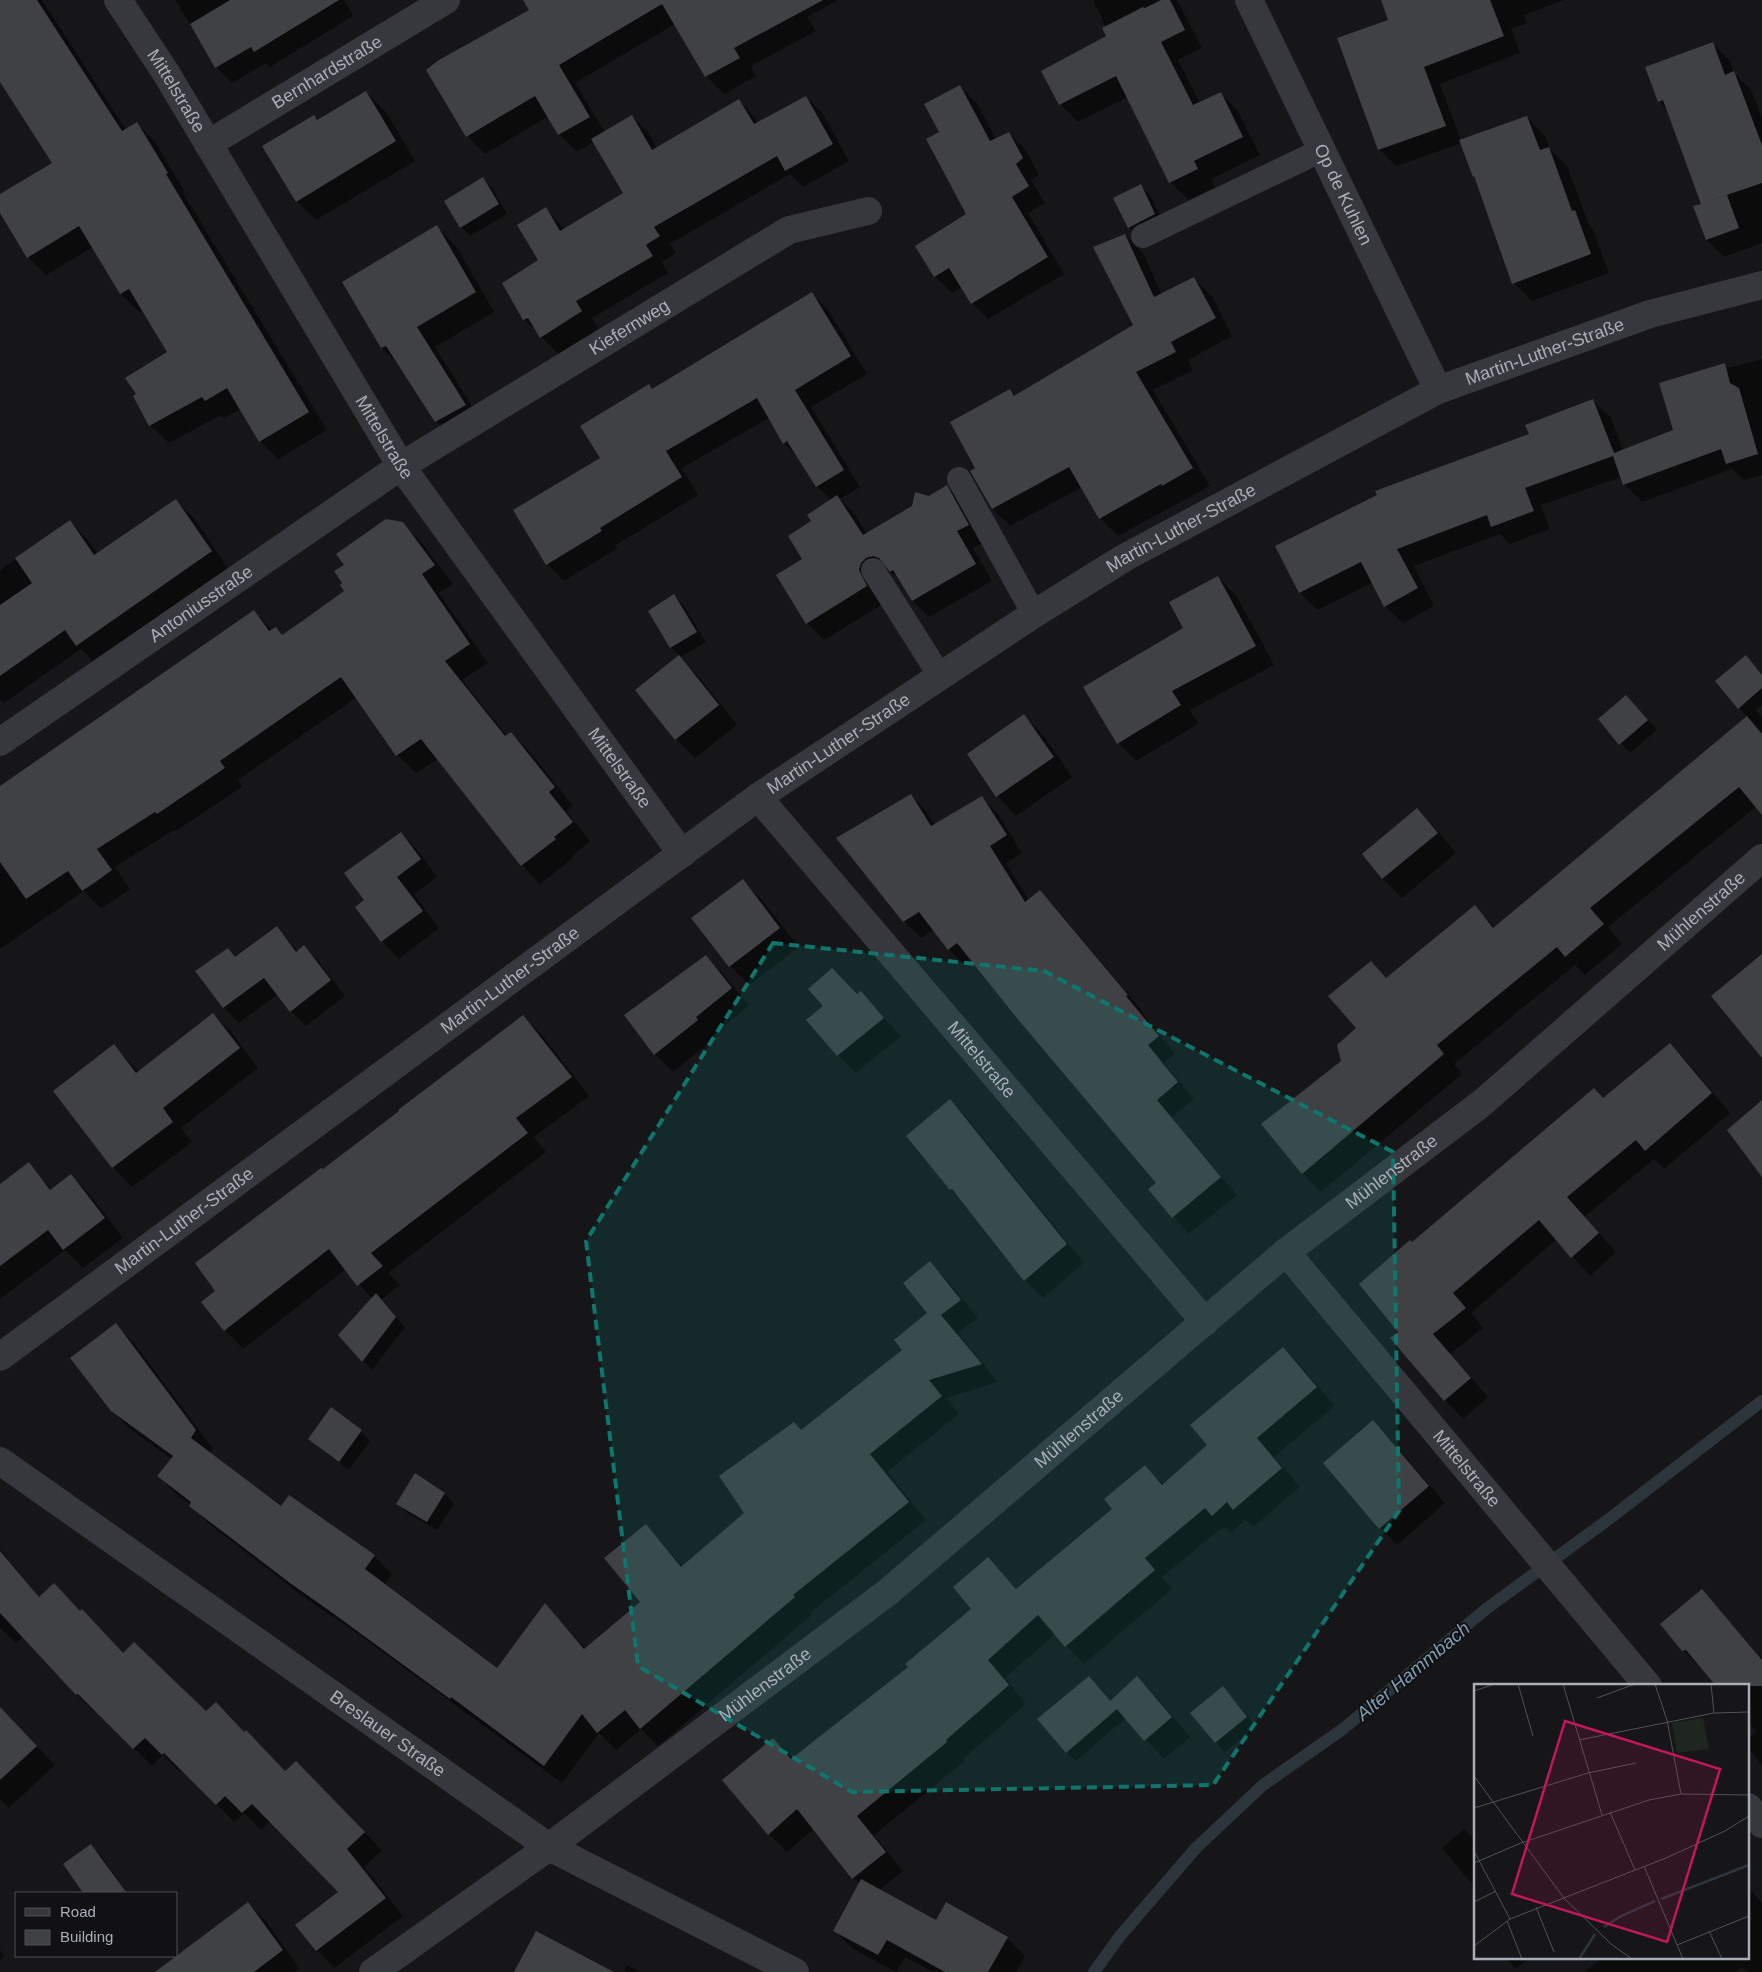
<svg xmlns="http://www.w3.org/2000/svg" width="1762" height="1972" font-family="Helvetica,sans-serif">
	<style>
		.shadow { fill: #0007 }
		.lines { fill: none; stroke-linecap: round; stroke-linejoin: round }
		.stream { stroke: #2c353c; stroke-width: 12 }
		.building { fill: #404145 }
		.service { stroke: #37383d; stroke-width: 24 }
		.minor { stroke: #37383d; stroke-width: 28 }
		.marked { fill: #0f766e; fill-opacity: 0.2; stroke: #0f766e; stroke-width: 4; stroke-dasharray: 10 6; stroke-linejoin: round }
		.labels { text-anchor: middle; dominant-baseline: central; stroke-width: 4; stroke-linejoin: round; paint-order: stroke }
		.street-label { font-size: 18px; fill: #a8adb8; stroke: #111113 }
		.water-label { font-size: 19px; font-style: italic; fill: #7f9bb3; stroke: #111113 }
		.inset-river { fill: none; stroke: #2c353c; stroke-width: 2.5 }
		.inset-road { fill: none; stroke: #505258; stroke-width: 1 }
		.view { fill: #c2185b; fill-opacity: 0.15; stroke: #c2185b; stroke-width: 2.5 }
		.inset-edge { fill: none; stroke: #a8adb8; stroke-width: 2.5 }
	</style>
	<rect width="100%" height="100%" fill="#161618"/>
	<path class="shadow" d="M0,0H42L126,130L137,124L155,142L185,192L183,193L327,430L278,459L260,441L241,409L224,418L221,415L169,443L150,425L168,352L143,310L139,312L121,294L93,247L46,275L28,257L0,211V196L54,163L0,79Z
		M175,0H344L353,16L270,67L266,63L232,83L216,67Z
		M544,0H838L807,17L816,31L751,66L756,76L724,94L706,76L675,24L575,83L605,132L632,116L649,133L657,149L739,100L759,123L806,97L823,114L849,161L803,187L790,174L670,244L676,253L662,262L668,273L592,318L598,329L558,354L524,319L539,261L546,209L565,230L625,193L594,142L577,152L559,134L549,116L485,154L467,136L427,70L531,11Z
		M1093,0H1177L1202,48L1178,60L1200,103L1220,93L1238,111L1260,155L1211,179L1215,187L1188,200L1170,182L1128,97L1078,122L1060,104L1107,37L1106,27Z
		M1388,0H1564L1524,15L1527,23L1511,29L1520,53L1440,84L1461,141L1527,117L1545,136L1550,149L1567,166L1589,225L1593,230L1609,273L1532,301L1514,283L1477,180L1474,176L1462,143L1396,166L1379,149L1389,21Z
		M1713,44L1730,61L1734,73L1751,90L1762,118V243L1724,257L1707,240L1703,205L1668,111L1659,101Z
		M960,86L977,103L996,140L1009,134L1026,150L1039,175L1031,180L1045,203L1028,213L1064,274L988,319L972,303L962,287L952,293L935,276L968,214L941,132Z
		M366,92L386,112L415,161L316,220L296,201L314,116L319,121Z
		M482,178L492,188L507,214L470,236L461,227Z
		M1141,186L1150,195L1164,224L1138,237L1129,227Z
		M437,227L456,246L494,312L435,347L484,425L455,440L436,421L399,365L382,348L344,282Z
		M1125,235L1143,253L1162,295L1194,278L1212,296L1232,336L1188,360L1193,370L1153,390L1210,486L1118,536L1100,518L1082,487L1010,526L993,509L977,469L1010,390L1016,396L1135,325Z
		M812,294L829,311L867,374L811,407L860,487L840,499L854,513L867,534L947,487L963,504L985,542L973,548L992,581L929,617L912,600L901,581L894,574L890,573L882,575L883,604L824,640L807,623L778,575L804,559L813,522L831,500L816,486L799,458L784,443L769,418L682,468L698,495L616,545L618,548L564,581L547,564L601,458L653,390Z
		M1762,359V475L1744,480L1732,469L1642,502L1624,484L1621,477L1541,505L1550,529L1510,544L1500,534L1414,566L1434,606L1403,623L1385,606L1373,582L1318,610L1300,593L1277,546L1530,434L1593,401L1611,418L1623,451L1675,431L1725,365L1728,368Z
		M176,501L194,518L229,570L95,663L81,649L4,703L0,699V570L70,522L88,540L98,554Z
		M402,523L421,542L453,584L439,593L488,663L462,680L507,736L511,733L530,752L558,787L573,806L566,811L590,841L572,856L573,858L540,884L522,865L438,759L416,773L397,755L357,697L238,780L242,787L176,831L174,830L115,867L130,889L101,909L84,891L0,949V788L254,612L273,631L283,636L345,591Z
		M1218,577L1236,595L1274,665L1190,710L1198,724L1136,761L1118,743L1185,628Z
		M674,596L683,605L706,642L679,658L698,676L737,725L695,758L676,739L637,690L680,656L671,647L649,611Z
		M1755,666L1762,675V705L1756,710L1762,717V811L1757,806L1608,927L1622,944L1585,975L1575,965L1454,1064L1462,1074L1321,1192L1303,1174L1263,1124L1342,1062L1357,1029L1371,963L1387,979L1475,907L1495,928L1748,717L1739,708Z
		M1626,696L1657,730L1630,753L1599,720Z
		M1024,716L1043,735L1072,777L1016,816L997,796L968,754Z
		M910,795L927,812L935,825L982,798L999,815L1022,853L1006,863L1029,901L1040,892L1056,908L1143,1012L1142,1013L1175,1054L1164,1063L1194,1099L1172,1117L1237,1195L1189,1234L1150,1190L1158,1183L973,960L966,966L949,949L934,930L921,938L904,921Z
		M1417,810L1436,829L1456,853L1402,898L1383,879L1363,855Z
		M401,833L418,851L437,877L414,894L439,928L399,959L382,941L356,907L366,900Z
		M743,881L762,900L799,947L749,985L730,966L693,919Z
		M277,928L298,951L304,946L319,962L345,996L306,1026L291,1011L278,994L239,1023L224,1007L228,950L236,958Z
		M706,957L723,974L749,1006L713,1035L715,1038L673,1072L655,1054L626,1015Z
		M861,992L901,1036L856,1073L838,1056L808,1020Z
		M213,1014L232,1033L258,1068L181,1128L192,1142L132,1187L113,1167L114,1046L139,1072Z
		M523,1017L542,1035L589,1096L534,1137L546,1152L388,1273L400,1285L381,1300L405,1327L372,1370L340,1335L372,1299L346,1269L243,1349L225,1330L216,1291L323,1171Z
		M1670,1045L1688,1063L1730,1113L1664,1169L1654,1159L1584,1217L1616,1252L1590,1276L1557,1239L1471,1313L1483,1328L1450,1354L1488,1397L1463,1419L1445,1400L1399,1332L1412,1244L1604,1099Z
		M950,1101L968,1119L1084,1263L1043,1298L1025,1280L964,1203L951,1190L907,1136Z
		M37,1174L53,1190L71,1175L90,1195L123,1238L83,1268L65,1250L0,1299V1201Z
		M930,1263L947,1280L978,1318L958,1333L998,1382L946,1398L959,1414L887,1472L926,1520L810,1613L812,1615L658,1746L641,1729L616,1750L599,1733L562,1783L354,1631L309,1601L208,1523L191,1505L176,1494L159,1476L172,1459L130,1429L112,1411L116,1325L133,1342L213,1449L210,1453L282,1507L374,1556L392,1574L384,1585L497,1670L545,1605L586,1649L642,1602L646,1526L663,1544L683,1567L746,1513L801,1431L904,1350L929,1313Z
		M1283,1348L1301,1366L1335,1406L1274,1457L1300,1487L1253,1527L1245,1520L1231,1533L1224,1526L1162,1577L1172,1589L1084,1664L1055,1634L1005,1678L1026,1704L963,1759L965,1761L874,1835L903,1871L879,1890L936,1922L1007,1938L1025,1956L1016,1972H933L905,1957L896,1972L853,1949L835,1931L860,1885L814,1829L787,1852L769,1834L773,1739L793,1759L910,1667L973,1609L988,1559L1017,1589L1114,1509L1145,1466L1164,1485L1209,1445Z
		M1373,1422L1390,1439L1445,1503L1397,1545L1380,1528L1325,1463Z
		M361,1431L370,1441L349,1470L319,1448L310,1438Z
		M415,1475L445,1494L454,1504L437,1530L407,1513L398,1503Z
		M0,1549L40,1598L80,1612L123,1654L206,1713L245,1733L285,1772L296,1763L382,1850L364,1867L403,1916L334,1968L317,1950L340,1892L271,1821L261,1830L244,1813L234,1822L183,1770L180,1772L163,1755L152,1766L97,1711L95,1712L77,1695L24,1636L16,1643L0,1628Z
		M1702,1591L1719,1609L1762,1659V1765L1748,1748V1738L1756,1731L1748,1722V1686L1701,1668L1683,1650Z
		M1089,1677L1111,1702L1137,1678L1156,1697L1190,1737L1164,1759L1126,1718L1076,1761L1066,1752Z
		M1223,1687L1256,1726L1225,1752L1216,1742Z
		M0,1708L55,1765L9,1808L0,1799Z
		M1464,1829L1476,1841V1889L1442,1848Z
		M90,1846L100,1855L128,1893H85L65,1865Z
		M1748,1887L1762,1903V1972H1747L1742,1967L1736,1972H1585L1601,1958H1748Z
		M248,1904L266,1921L299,1968L294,1972H172Z
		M0,1950L5,1956L0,1960Z
		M1506,1958H1529L1516,1969Z
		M627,1965L640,1972H624Z"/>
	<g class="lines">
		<path class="stream" d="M1094,1972L1120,1936L1196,1848L1263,1785L1343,1729L1486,1609L1609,1519L1762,1401"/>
	</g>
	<path class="building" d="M0,0H37L122,131L137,122L168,173L166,174L309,412L259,442L227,388L205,401L202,397L149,426L133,396L136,394L125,378L167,352L129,289L120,294L79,226L27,258L0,213V194L52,163L0,82Z
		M230,0H339L254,52L251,47L215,68L190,24Z
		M523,0H823L734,48L740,58L705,77L662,4L559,65L590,117L558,135L535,96L466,137L426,70L439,60L529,10Z
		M1161,0H1170L1185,30L1161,42L1193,105L1221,92L1243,137L1194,161L1198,169L1169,183L1116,76L1059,105L1041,71L1106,36L1102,28L1143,7L1145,8Z
		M1381,0H1490L1504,36L1424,67L1446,126L1378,150L1337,38L1388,20Z
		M1713,42L1725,75L1734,71L1762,145V183L1703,203L1727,195L1739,228L1706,240L1693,206L1701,204L1663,100L1658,102L1645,67Z
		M960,85L990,141L1009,132L1023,158L1016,164L1029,186L1012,197L1048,257L971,304L949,268L934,277L915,246L966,214L926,139L939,132L924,104Z
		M366,91L396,141L296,202L262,146L314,115L317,120Z
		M806,96L833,144L785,171L777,156L654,227L660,236L646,245L653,256L576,301L582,311L540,338L528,318L523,320L502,283L538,260L517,225L546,207L560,231L623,193L591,139L632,115L652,150L739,99L754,124Z
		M1527,116L1540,150L1549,147L1572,211L1575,210L1591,254L1512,284L1474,176L1473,177L1459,140Z
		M483,177L499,204L460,228L444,201Z
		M1141,184L1155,214L1128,228L1113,198Z
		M437,225L476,292L417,327L466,405L435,422L386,346L381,348L342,282Z
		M1125,234L1154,297L1194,277L1216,318L1171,342L1176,352L1136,372L1193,468L1162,486L1161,484L1099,519L1069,467L992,509L970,471L975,468L950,422L1010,389L1014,396L1133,325L1093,247Z
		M812,292L851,356L795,390L844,470L816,487L787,441L783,444L757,398L666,451L682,477L600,528L602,531L546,565L513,510L600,458L580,426L649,384L652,389Z
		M1725,363L1730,383L1739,388L1758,454L1726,464L1721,449L1623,485L1613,456L1525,488L1534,511L1491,527L1487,515L1397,549L1418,588L1384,607L1361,562L1299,593L1275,546L1377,495L1375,491L1529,434L1525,425L1593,399L1614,453L1673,430L1659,383Z
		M947,485L969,525L957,531L976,564L912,601L893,570L890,572L879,558L873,556L866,558L861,563L859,570L867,586L806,624L776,575L802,559L788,536L811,521L807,515L837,495L863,535L912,506L915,492L929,496Z
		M176,499L212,551L76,646L65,630L0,676V605L32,583L15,558L70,520L94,555Z
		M386,519L403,522L435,565L422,574L470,644L445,661L505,736L511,732L555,787L549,792L573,822L554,837L556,839L521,866L421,739L396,756L341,677L220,761L225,768L157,814L155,812L97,849L112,870L97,881L82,891L68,871L26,899L0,862V786L254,610L269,631L276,627L282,635L308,617L344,591L340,585L342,583L334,571L344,565L336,554Z
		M1218,576L1256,646L1172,691L1181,705L1117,744L1083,687L1183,628L1169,602Z
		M674,594L697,632L670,648L648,611Z
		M679,655L719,705L675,740L635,690Z
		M1746,655L1762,675V688L1738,709L1715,681Z
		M1626,695L1648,720L1619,745L1598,719Z
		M1024,714L1054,757L996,797L967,754Z
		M1747,716L1762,734V815L1739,787L1590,908L1604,924L1565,957L1557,947L1437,1045L1444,1054L1302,1174L1261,1124L1341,1061L1337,1045L1356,1028L1328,996L1371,961L1386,978L1475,905L1493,928Z
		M911,794L931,826L982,796L1007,835L990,846L1025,902L1040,890L1128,995L1126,996L1159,1036L1148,1045L1178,1082L1157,1100L1221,1177L1172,1218L1148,1189L1156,1183L1016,1017L957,943L948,950L919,912L903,922L836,838Z
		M1417,808L1438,833L1382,879L1362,854Z
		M401,832L421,859L397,877L423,911L381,942L355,907L364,900L344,873Z
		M743,879L780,928L729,967L691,918Z
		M277,926L296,952L304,945L331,980L290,1012L264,978L223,1008L195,971L228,948L235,957Z
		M1762,954V1058L1711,996Z
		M706,955L732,988L696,1017L698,1020L654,1055L624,1015Z
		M832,968L857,994L861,991L884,1018L837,1056L806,1020L823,1006L808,989Z
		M213,1013L240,1048L163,1108L173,1122L112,1168L53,1091L114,1044L136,1073Z
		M523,1015L572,1077L516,1118L528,1133L371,1253L383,1266L357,1286L329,1249L224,1331L201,1302L215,1291L195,1263L321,1168L323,1169L399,1111L398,1110Z
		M1670,1043L1712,1093L1645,1151L1636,1140L1567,1197L1599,1233L1571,1258L1539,1220L1453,1293L1466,1308L1433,1334L1471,1378L1444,1401L1390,1338L1398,1332L1359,1284L1410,1240L1412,1242L1594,1088L1603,1098Z
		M950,1099L1067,1244L1024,1281L952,1189L950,1190L906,1136Z
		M1762,1100V1177L1727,1130Z
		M29,1162L50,1190L71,1174L105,1218L63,1250L48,1230L0,1266V1184Z
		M930,1261L961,1300L941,1315L982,1364L929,1380L942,1396L870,1454L909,1502L793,1595L795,1597L640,1729L625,1710L597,1733L582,1714L544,1766L451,1697L450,1699L334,1614L290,1583L189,1506L191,1502L157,1476L173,1456L111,1411L70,1358L116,1323L196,1430L191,1438L281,1506L289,1495L375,1555L365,1569L497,1668L545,1603L584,1649L640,1602L604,1558L646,1524L681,1567L744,1513L719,1476L794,1422L801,1430L902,1350L894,1340L927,1313L903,1283Z
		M376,1293L396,1317L362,1362L338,1335Z
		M1283,1347L1317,1387L1257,1438L1282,1468L1233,1510L1227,1502L1212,1516L1205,1508L1145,1558L1155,1570L1065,1647L1038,1615L988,1660L1009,1685L946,1740L947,1742L857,1816L886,1852L852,1879L797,1809L768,1835L722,1780L773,1738L791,1759L908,1667L905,1664L971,1609L953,1587L988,1557L1016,1589L1112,1509L1104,1499L1145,1465L1162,1485L1207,1445L1190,1425Z
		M331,1407L362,1430L339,1462L308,1439Z
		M1373,1420L1429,1486L1379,1529L1323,1463Z
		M415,1473L445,1493L427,1522L396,1504Z
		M0,1551L39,1597L54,1583L80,1611L82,1609L123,1653L134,1642L206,1711L216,1702L244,1732L246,1730L285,1771L296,1761L365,1832L347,1849L386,1898L316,1951L295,1925L338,1892L252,1804L242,1813L225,1796L216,1805L164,1753L162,1755L145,1738L133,1749L78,1694L76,1695L0,1613Z
		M1702,1589L1762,1660V1686H1716L1686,1650L1682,1651L1660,1624Z
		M1089,1676L1117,1709L1066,1753L1037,1719Z
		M1137,1676L1172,1717L1144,1741L1110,1701Z
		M1223,1686L1247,1717L1215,1743L1190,1713Z
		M0,1707L37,1746L0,1780Z
		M91,1844L101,1858L127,1893H83L63,1864Z
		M861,1879L936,1920L946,1902L1008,1937L988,1972H945L887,1940L878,1955L833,1931Z
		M248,1902L283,1950L254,1972H155Z
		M536,1931L614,1972H514Z"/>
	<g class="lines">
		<path class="service" d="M1143,236L1322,150
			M959,479L1034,614
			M873,570L940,676"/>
		<g class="minor">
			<path id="s1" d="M118,0L166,73L401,466L682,854"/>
			<path id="s2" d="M1249,0L1438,390"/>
			<path id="s3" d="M208,144L446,0"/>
			<path id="s4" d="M0,742L401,466L789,230L868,211"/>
			<path id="s5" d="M758,797L1205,1322"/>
			<path id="s6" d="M1286,1252L1648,1686"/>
			<path id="s7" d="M0,1357L758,797L1034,614L1124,558L1438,390L1650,314L1762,285"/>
			<path id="s8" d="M0,1461L549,1847L795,1972"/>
			<path d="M1748,1807L1762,1824"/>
			<path id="s9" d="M373,1972L549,1847L888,1592L1286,1252L1482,1103L1762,858"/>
		</g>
	</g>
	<path class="marked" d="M773,943L1044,971L1393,1152L1399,1511L1213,1785L852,1792L638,1666L586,1241Z"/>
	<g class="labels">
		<g class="street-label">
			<text stroke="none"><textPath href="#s3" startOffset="139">Bernhardstraße</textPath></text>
			<text stroke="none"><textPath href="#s1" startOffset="108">Mittelstraße</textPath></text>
			<text stroke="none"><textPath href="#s2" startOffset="216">Op de Kuhlen</textPath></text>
			<text stroke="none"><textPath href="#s4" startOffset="754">Kiefernweg</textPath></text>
			<text stroke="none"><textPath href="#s7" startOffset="1849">Martin-Luther-Straße</textPath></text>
			<text stroke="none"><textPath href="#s1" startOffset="512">Mittelstraße</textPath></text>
			<text stroke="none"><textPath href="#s7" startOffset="1444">Martin-Luther-Straße</textPath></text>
			<text stroke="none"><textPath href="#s4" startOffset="244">Antoniusstraße</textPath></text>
			<text stroke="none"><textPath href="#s7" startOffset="1039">Martin-Luther-Straße</textPath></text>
			<text stroke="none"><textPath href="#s1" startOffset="918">Mittelstraße</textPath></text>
			<text stroke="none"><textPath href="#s9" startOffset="1701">Mühlenstraße</textPath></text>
			<text stroke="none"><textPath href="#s7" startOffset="634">Martin-Luther-Straße</textPath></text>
			<text stroke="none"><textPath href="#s5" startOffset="345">Mittelstraße</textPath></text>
			<text stroke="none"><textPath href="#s9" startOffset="1296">Mühlenstraße</textPath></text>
			<text stroke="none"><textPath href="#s7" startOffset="229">Martin-Luther-Straße</textPath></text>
			<text stroke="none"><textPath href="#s9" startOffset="891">Mühlenstraße</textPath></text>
			<text stroke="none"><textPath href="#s6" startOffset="282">Mittelstraße</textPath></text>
			<text stroke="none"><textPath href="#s9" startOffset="486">Mühlenstraße</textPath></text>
			<text stroke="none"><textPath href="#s8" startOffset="474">Breslauer Straße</textPath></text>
		</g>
		<g class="water-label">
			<text transform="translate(1413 1671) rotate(-40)">Alter Hammbach</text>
		</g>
	</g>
	<g transform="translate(1474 1684)">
		<rect width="275" height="275" fill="#161618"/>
		<path d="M229,34L235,65L203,69L198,39Z" fill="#1e261f"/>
		<path class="inset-river" d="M187,215L275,181M130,243L147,232L181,217M105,275L121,250"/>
		<path class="inset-road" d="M44,0L59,52M89,0L128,131M181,0L193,36L207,110M237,0L240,29M0,7L21,0M123,14L161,0M105,56L240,29L275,28M0,92L90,214L137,260L158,275M0,124L114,89L162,79M136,128L161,186M0,167L36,235M0,179L47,159L175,116L207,110L275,111M170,182L209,275M0,218L22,207M62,223L80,268M33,237L48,275M235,247L248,275M203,261L275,232M0,262L36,235L192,174L251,147L275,132"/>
		<path class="view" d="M91,37L246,85L193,258L38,210Z"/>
		<rect width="275" height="275" class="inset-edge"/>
	</g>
	<rect x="15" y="1892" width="162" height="65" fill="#111113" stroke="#4d4f55"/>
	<rect x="25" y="1908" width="25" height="8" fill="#37383d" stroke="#4d4f55"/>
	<text x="60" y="1917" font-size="15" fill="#a8adb8">Road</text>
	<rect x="25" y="1930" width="25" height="15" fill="#404145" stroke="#4d4f55"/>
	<text x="60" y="1942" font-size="15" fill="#a8adb8">Building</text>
</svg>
